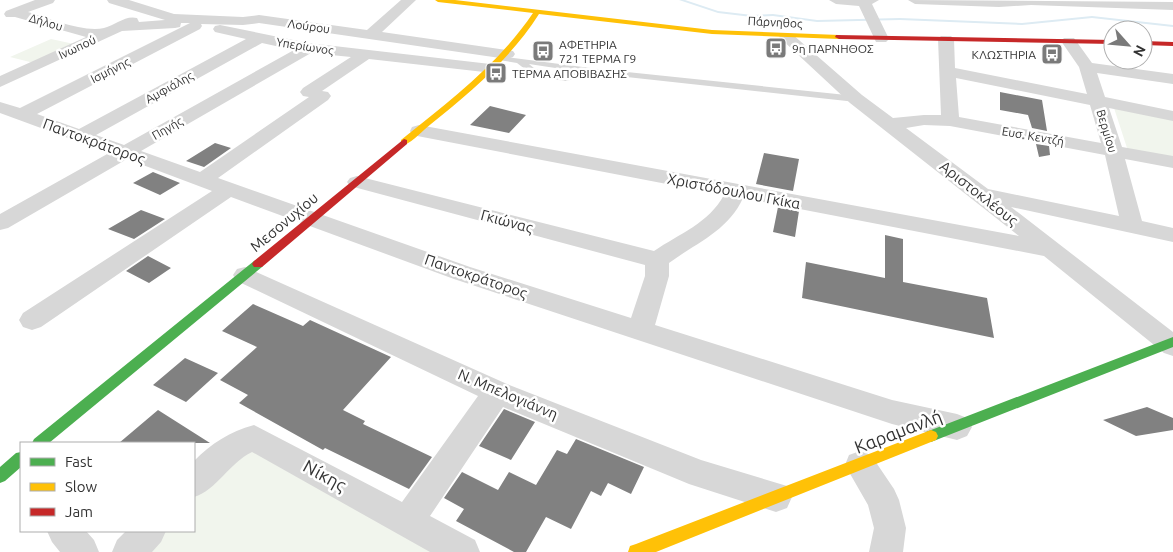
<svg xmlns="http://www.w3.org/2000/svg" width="1173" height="552" font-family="Ubuntu,sans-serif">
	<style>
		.green { fill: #f1f5ed }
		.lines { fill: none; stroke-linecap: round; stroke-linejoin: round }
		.stream { fill: #ddebf3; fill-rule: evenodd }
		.building { fill: #818181 }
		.lane { fill: #d7d7d7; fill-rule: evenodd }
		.street { fill: #d7d7d7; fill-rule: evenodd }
		.fast { fill: #4caf50; fill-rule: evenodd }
		.slow { fill: #ffc107; fill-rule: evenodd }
		.jam { fill: #c62828; fill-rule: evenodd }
		.labels { text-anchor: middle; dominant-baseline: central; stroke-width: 5; stroke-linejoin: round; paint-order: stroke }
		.far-street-label { font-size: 12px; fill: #333; stroke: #fff }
		.far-poi-label { font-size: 12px; fill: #333; stroke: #fff; text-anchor: start }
		.street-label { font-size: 15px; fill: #333; stroke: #fff }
		.near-street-label { font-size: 18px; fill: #333; stroke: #fff }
	</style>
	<rect width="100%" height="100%" fill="#fff"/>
	<path class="green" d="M51,39L74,44L34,63L10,57Z
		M1114,108L1173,119V160L1128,151Z
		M258,446L432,552H143L144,543L156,531H194V492L234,452Z"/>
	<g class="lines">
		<path class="stream" d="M679,0H685L718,11L752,15L773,14L817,20L900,18L1022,23L1092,16L1173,25V27L1092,18L1022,25L900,20L817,22L773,16L752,17L718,13Z"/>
	</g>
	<path class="building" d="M1000,92L1042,100L1047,131L1032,128L1028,115L1000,110Z
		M490,106L526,115L509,133L470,125Z
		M215,143L231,148L204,167L186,161Z
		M1036,144L1049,146L1050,155L1039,157Z
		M764,153L799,159L793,191L756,184Z
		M153,172L180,183L160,195L133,183Z
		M778,207L799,211L795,237L773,232Z
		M141,210L165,219L134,239L108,229Z
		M885,235L903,239V282L987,298L994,338L802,298L806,262L885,278Z
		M148,256L171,268L149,283L126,271Z
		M253,304L303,326L310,320L391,357L343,410L365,421L363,424L432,457L409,489L325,448L323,450L239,403L248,395L220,380L257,347L222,331Z
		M185,358L218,373L186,402L153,385Z
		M1147,407L1173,418V430L1136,436L1103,420Z
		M504,409L535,422L511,460L479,446Z
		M158,410L210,443H119Z
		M576,439L644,467L631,494L608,483L601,496L591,491L571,529L546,517L526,552H514L456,521L464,509L444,498L462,472L498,490L509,472L536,485L557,450L567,454Z"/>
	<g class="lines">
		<path class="lane" d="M499,56L598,69L856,96L861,99L856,102L590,73L589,76L565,81L534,76L517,63L499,60ZM529,64L582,72C564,76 543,77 529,64Z"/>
		<path class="street" d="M35,0H55L53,3L28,12C48,18 84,33 104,28C116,25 125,15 137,18L139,22L165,20L109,3L107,0H129L174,14L243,17L259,15L367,30L401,0H416L382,32L513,51L515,54L513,57L507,59L259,23L243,25L201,24L202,26L200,29L37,114L79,129L246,39L215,32L213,29L215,26L220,25L308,43L499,65L501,68L499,71L493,73L369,59L322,91L328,92L331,96L328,100L218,178L470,267L631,318L645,276V265L350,186L347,182L350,178L357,176L654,251C679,234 709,223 724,195L412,135L410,131L412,127L419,125L1019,236L850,103L779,37L782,34H792L862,95L893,118L924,115H941L938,39L941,36H951L954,39L955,68L1087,94L1079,67L1061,41L1064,38H1074L1092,63L1173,74V84L1097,73L1105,97L1173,111V121L1109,108L1122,147L1173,156V168L1125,159L1142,221L1173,228V242L1011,207L1173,332V356L1164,353L1044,256L743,198C728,231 696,243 669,263V276L655,325L892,400L957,414L967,418L972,427L967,436L957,440L892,424L454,279L231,197L41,327L32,330L23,327L19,320L23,313L212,191L127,159L8,228L0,230V214L109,153L0,113V102L20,108L190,23H181L180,27L175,28L122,31L0,87V76L86,37L15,17H6L4,14L6,11ZM262,43L294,50L124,145L96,135ZM311,53L351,57L303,88L300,92L303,96L309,97L200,172L141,151ZM956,78L1090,105L1101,143L959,117ZM924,125L950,126L1105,155L1119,216L988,189L906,128Z
			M829,0H879L872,4L889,39L886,42H876L859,6L836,4Z
			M908,0L1173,2V10L1031,5L999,7L915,4Z
			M245,267L507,384L701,460L787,486L792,497L787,508L776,512L689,484L503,407L430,516L475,540L480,552H430L252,452C229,463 217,490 194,497V461C212,443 229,432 254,425L402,502L478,396L237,281L233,275L237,269Z
			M860,451L871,455L894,489L899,500L906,528L903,552H869L874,528L868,505L845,465L849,455Z
			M47,531H86L94,540L99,552H60L52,542Z
			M126,531H166L161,542L152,552H112L117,540Z"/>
		<path class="fast" d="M258,260L264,264L262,267L49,443H32L34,439L254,261Z
			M1173,337V347L931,442L926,440L924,436L926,432Z
			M21,452V467L5,481L0,483V467L16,453Z"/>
		<path class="slow" d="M435,0H455L712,30L839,35L843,37L839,39L712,34L539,14C511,58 472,91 431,124C423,130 414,141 404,145L401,144V140C449,101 498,65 533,13L438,2Z
			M931,430L936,432L938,436L936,440L656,552H628L630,546L636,544Z"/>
		<path class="jam" d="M836,35L1113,40V44L839,39L835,37Z
			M1143,41L1173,42V46L1143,45Z
			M404,139L407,140V144L262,267H254L252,264L254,261Z"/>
	</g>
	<defs>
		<g id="bus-square" transform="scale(1.125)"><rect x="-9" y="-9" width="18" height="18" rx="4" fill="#7a7a7a" stroke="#fff"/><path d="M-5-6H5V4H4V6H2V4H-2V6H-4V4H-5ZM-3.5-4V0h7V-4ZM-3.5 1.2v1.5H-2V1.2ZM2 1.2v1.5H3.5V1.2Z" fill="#fff"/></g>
	</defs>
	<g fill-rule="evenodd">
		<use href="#bus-square" x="776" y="48"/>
		<use href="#bus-square" x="543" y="51"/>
		<use href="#bus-square" x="1052" y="54"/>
		<use href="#bus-square" x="496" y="73"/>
	</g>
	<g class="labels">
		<g class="far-street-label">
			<text transform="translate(46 22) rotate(16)">Δήλου</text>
			<text transform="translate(775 22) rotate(3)">Πάρνηθος</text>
			<text transform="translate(309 26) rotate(8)">Λούρου</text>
			<text transform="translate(305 46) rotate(9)">Υπερίωνος</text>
			<text transform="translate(77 47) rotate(-25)">Ινωπού</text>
			<text transform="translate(110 70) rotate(-27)">Ισμήνης</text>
			<text transform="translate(169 87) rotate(-29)">Αμφιάλης</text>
			<text transform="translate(167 128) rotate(-30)">Πηγής</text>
			<text transform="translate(1107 131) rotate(73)">Βερμίου</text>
			<text transform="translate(1033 136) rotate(10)">Ευσ. Κεντζή</text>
		</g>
		<g class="far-poi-label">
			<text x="559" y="44">ΑΦΕΤΗΡΙΑ<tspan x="559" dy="14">721 ΤΕΡΜΑ Γ9</tspan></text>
			<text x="792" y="48">9η ΠΑΡΝΗΘΟΣ</text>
			<text x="1036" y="54" text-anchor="end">ΚΛΩΣΤΗΡΙΑ</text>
			<text x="512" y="73">ΤΕΡΜΑ ΑΠΟΒΙΒΑΣΗΣ</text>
		</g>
		<g class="street-label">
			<text transform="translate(94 141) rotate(20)">Παντοκράτορος</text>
			<text transform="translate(734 191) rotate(11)">Χριστόδουλου Γκίκα</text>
			<text transform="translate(979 193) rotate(38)">Αριστοκλέους</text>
			<text transform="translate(507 221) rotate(15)">Γκιώνας</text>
			<text transform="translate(284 222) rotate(-40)">Μεσονυχίου</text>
			<text transform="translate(476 276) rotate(19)">Παντοκράτορος</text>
			<text transform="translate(508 394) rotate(23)">Ν. Μπελογιάννη</text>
		</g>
		<g class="near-street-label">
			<text transform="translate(898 431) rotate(-21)">Καραμανλή</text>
			<text transform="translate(325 475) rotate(29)">Νίκης</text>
		</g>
	</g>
	<rect x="20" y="442" width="175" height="90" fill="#ffffff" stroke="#adadad"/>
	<rect x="30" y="458" width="25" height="8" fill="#4caf50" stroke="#adadad"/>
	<text x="65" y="467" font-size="15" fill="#333333">Fast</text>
	<rect x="30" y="483" width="25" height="8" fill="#ffc107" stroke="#adadad"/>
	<text x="65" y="492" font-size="15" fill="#333333">Slow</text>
	<rect x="30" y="508" width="25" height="8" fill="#c62828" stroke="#adadad"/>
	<text x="65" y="517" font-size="15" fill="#333333">Jam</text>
	<g transform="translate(1128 45) rotate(117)"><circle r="24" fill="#ffffff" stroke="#adadad"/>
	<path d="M0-4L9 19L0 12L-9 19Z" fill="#7a7a7a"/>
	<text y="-8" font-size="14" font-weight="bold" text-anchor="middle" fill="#333333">N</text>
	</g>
</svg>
